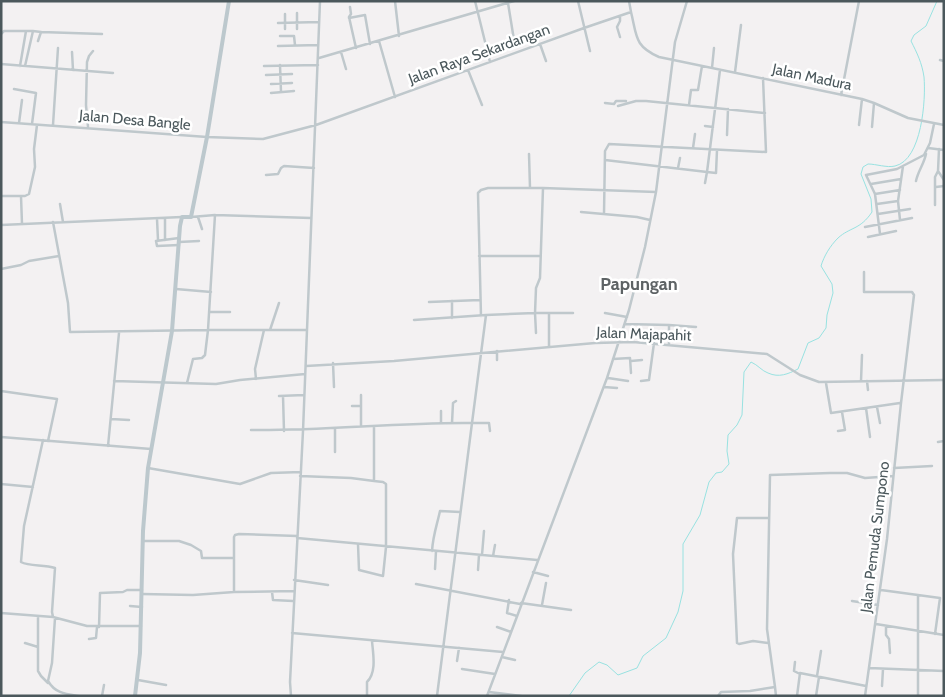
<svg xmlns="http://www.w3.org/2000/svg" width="945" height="697" font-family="Cabin,sans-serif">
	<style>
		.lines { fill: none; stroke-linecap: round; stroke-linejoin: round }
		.stream { stroke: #98e2e1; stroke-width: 1 }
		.street { stroke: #bfc8cc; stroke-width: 2.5 }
		.secondary { stroke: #bcc8cd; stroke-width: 4 }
		.labels { text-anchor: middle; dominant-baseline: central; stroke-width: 5; stroke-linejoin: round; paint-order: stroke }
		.street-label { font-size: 15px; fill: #4b585c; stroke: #fff }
		.quarter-label { font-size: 18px; font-weight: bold; fill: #5e6365; stroke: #fff }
	</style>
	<rect width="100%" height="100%" fill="#f3f1f2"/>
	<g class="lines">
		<path class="stream" d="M569,696L585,673L599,662L607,665L618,675L637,668L643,656L666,638L678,612L683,591V544L700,515L709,482L716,473L722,472L729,464L727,451L728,435L737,425L742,415L744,372L751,362C758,365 762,371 768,373C779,378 788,374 798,369L808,343L819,338L826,328L827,315L833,293L832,284L821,266C824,256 830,246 838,238C850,227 860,230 872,212L871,199L861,174L863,167L868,164C876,164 887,168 895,166C922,160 926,99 924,77C922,63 917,53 911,41L914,35L926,26L937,1"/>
		<path class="street" d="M395,1L399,36
			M475,1L490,62
			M578,1L590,51
			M629,1L631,12
			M508,3L514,40
			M350,7L351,14L349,17L356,48
			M285,14V29
			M620,16V21L617,27L620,37
			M349,18L365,15L370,44
			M278,23L319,22
			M297,29V13
			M41,32L102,34
			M1,34L4,31H33
			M280,36H294L295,45
			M379,41L395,97
			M540,44L546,61
			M278,46L318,45
			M72,52L73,70
			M341,52L346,69
			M319,58L514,1
			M940,60L944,61
			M1,64L113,73
			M280,65L281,92
			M20,66L26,31
			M25,66L33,31L41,32L38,41
			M264,66L318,65
			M712,68L714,48
			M468,70L482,105
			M735,72L741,25
			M266,75L292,74
			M271,84L292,83
			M14,89L36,93L32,124
			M271,93L294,91
			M841,95L859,1
			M605,103L614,104L616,101H626
			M689,105L691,90H698L702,66
			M618,106L636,101H646L765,113
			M1,122L207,137L263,139L316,125L584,28L631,12C637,36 634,46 659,57L862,99L874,103L908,118L944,125
			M19,123L22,100
			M53,125L58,48
			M859,125L862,99
			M705,126L713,127
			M88,127L86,105L87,62L89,56L93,51
			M872,127L874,103
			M727,135L728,109
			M693,148L695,134
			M928,148L944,150
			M529,154L530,188
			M605,160L707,172L720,70
			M678,168L680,158
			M938,171L944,180
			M266,175L278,174L281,168L284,166L314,168
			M916,181C918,171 924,164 926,154
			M705,183L707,172L716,173L717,150
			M871,184L901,179
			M936,187L944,186
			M875,194L900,190
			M1,196H25L29,194L35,167L34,149L37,125
			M21,196L22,224
			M60,204L63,222
			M877,204L898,201
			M935,205V177L938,171L939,149
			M581,212L637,217L650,220
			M604,214L605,151L609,144L766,152L763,78
			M878,214L910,209
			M215,215L311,218
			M198,217L202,229
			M157,219L158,240
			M165,219V240
			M900,220L898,201L903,166
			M53,222L68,303L70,332L208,330L215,215L191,217
			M1,225L182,217
			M865,227L912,218
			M880,234L875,194L866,175L897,169L924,155L930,143L934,124
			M868,237L896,231
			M179,242L199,241
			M179,245L157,246L156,241L179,238
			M479,256H540
			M1,269L21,265L29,261L59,256
			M864,272V292H912L914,295L901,403L887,539L865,696
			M176,289L211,292
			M452,301V318
			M429,302L480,300
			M210,312H230
			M605,313L627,317
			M481,316L478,193L481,190L488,188H543
			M414,320L486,315
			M625,324L669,325V344
			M669,325L696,327
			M270,330L279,303
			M536,333L535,313H573
			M549,347V314
			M613,359L630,358L631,373
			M497,360V351
			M631,361L642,360
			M333,363L334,387
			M306,366L394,361L595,343L633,342L767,354L800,375L819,382L944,380
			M608,378L628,381
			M256,379L255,369L264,330
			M114,381L216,384L240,380L305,374
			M641,381L649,380L654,343
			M861,381L862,355
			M867,381L868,390
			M187,383L193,359L202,358L205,355L208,330H307
			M826,383L831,413L900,403
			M604,387L617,388
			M1,391L57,399L48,441
			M361,395V426
			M279,396L304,395
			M283,396L284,431
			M352,406H361
			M877,407L880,423
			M866,408L870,437
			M441,411V423
			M111,419L129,420
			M452,423L453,403L456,401
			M335,428V452
			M251,430C325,431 398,422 472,423L486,315L535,313L536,288L540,278L543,188L656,192
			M838,431L845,430L842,412
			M1,437L151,449
			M43,440L24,526L21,562C30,567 44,564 55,568L52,612L53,617L87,626H141
			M938,442L944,441
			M108,446L119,333
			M148,468L240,484L271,473L301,472
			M894,468L932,466
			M300,476L351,478L374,481V426
			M1,484L33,487
			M297,538L537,560
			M143,541H179L191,545L201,551L202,558H234
			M358,544L359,570L383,576L386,547V484L383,482L374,481
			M432,551C433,535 437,525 440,511L460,512
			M482,555L484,531
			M493,556L495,545
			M435,569L436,551
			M478,570L479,555
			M533,572L548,576
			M294,580L328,585
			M416,584L520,604
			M881,590L940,598L935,634
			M294,591L234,592V537L235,535L239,534L297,536
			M272,592L273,600L293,601
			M142,594L193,595L234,592
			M509,600L507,613L517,616
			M852,601L878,605
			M521,603L571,610
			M542,605L546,583
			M130,606L142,607
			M1,613L53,617
			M38,616V671L41,676L48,683
			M55,618L52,663L48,681C55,693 65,694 78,696
			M876,624L944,635
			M886,626V635L889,639L890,653
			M99,627L100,593L123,592L127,590H142
			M497,627L511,632
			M292,633L503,652
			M89,639L96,638L97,627
			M25,643L38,647
			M768,643L753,641L739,644L737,643L733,554L737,518H769
			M502,657L515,660
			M457,661L459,648
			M795,662L794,671L800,674
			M869,668L944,671
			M462,669L495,674
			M817,676L821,651
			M138,680L166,685
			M882,686L883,669
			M775,687L776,696
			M489,692L521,696
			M102,696L104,685
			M291,696L290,682L303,431L320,1
			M367,696V682C377,672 373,654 372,641
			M437,696L472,423H489L490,431
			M487,696L607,378L629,310L645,247L656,192L675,42L687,1
			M718,696L721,692L750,691L775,687L767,629L770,475L830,473H847L865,478L893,476
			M797,696L800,673L866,686
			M816,696L819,677
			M918,696V595"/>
		<path class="secondary" d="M135,696L140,653L143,531L148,468L172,331L180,226L182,217H191L207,137L229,1"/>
	</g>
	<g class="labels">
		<g class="street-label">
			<text transform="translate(479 54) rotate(-20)">Jalan Raya Sekardangan</text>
			<text transform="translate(812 77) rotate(12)">Jalan Madura</text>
			<text transform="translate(135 120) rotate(5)">Jalan Desa Bangle</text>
			<text transform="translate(644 334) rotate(2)">Jalan Majapahit</text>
			<text transform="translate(875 537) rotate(-83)">Jalan Pemuda Sumpono</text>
		</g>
		<g class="quarter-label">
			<text x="639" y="284">Papungan</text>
		</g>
	</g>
	<rect width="945" height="697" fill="none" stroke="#4b585c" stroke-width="5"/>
</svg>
